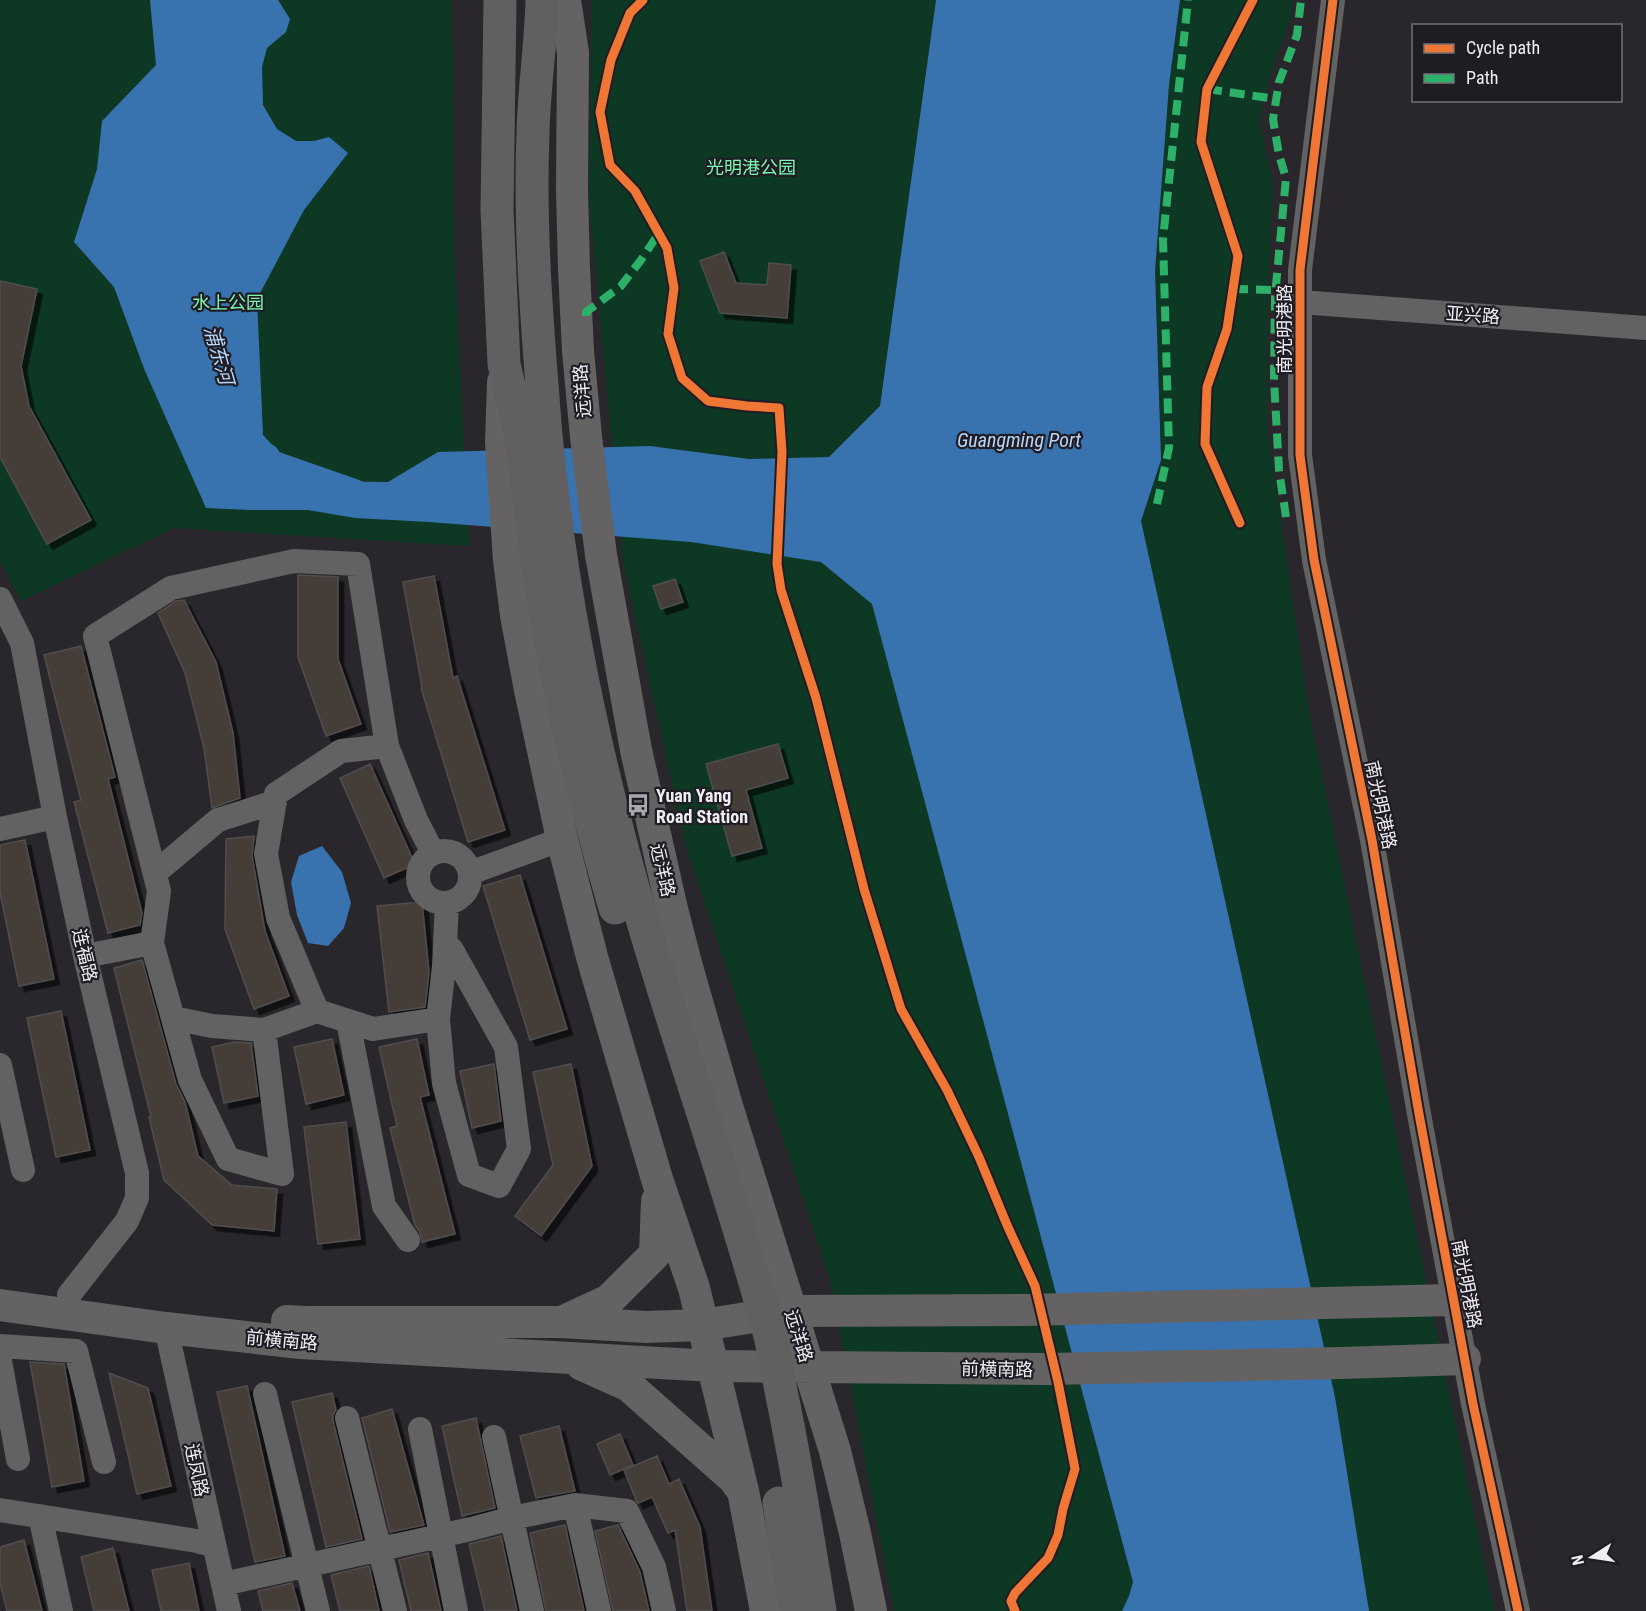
<svg xmlns="http://www.w3.org/2000/svg" width="1646" height="1611" font-family="'Roboto Condensed','Noto Sans SC',sans-serif">
	<style>
		.green { fill: #0d3924 }
		.water { fill: #3873af }
		.lines { fill: none; stroke-linecap: round; stroke-linejoin: round }
		.river { stroke: #3873af; stroke-width: 32 }
		.building { fill: #453d38; stroke: #504d4e; stroke-width: 1.5; filter: url(#shadow) }
		.minor { stroke: #636262; stroke-width: 24 }
		.major { stroke: #646263; stroke-width: 32 }
		.highway { stroke: #615f60; stroke-width: 33 }
		.highway-bridge { stroke: #615f60; stroke-width: 33 }
		.quiet { stroke: #2db169; stroke-width: 8; stroke-dasharray: 15 8; stroke-linecap: butt }
		.cycleway-casing { stroke: #201c24; stroke-width: 13 }
		.cycleway { stroke: #f07635; stroke-width: 9 }
		.labels { text-anchor: middle; dominant-baseline: central; stroke-width: 4.5; stroke-linejoin: round; paint-order: stroke }
		.park-label { font-size: 18px; fill: #7af8b1; stroke: #201c24 }
		.street-label { font-size: 18px; fill: #f0edf3; stroke: #201c24 }
		.poi-label { font-size: 18px; font-weight: bold; fill: #f0edf3; stroke: #201c24; text-anchor: start }
		.water-label { font-size: 20px; font-style: italic; fill: #b5d5f9; stroke: #201c24 }
	</style>
	<defs>
		<filter id="shadow"><feDropShadow dx="5.5" dy="5.5" stdDeviation="0" flood-color="#0009"/></filter>
	</defs>
	<rect width="100%" height="100%" fill="#2a272c"/>
	<path class="green" d="M0,0H452L454,245L469,546L174,528L21,601L0,561Z
		M592,0H936L880,406L1133,1582L1129,1596L1122,1611H894L830,1280L687,850L623,562L589,197Z
		M1180,0H1293L1290,20L1274,63L1259,120L1273,185L1268,295L1267,426L1309,712L1494,1611H1369L1335,1397L1141,521L1161,460L1155,271L1169,85Z"/>
	<path class="water" d="M150,0H278L290,19L286,32L267,48L262,67L263,105L277,129L296,141H314L329,137L348,153L304,210L257,299L263,435L305,481L388,482L438,452L650,446L749,459L829,457L880,406L936,0H1180L1169,85L1155,271L1161,460L1141,521L1335,1397L1369,1611H1122L1129,1596L1133,1582L872,604L821,562L691,542L429,522L355,518L308,510H251L206,508L145,371L114,287L74,242L97,169L102,121L156,65Z
		M322,846L342,872L351,903L344,928L328,946L308,943L297,915L291,882L299,856Z"/>
	<g class="lines">
		<path class="river" d="M265,459L268,465L354,495"/>
	</g>
	<path class="building" d="M724,252L736,283L767,285L769,263L791,265L787,318L720,313L700,261Z
		M0,281L37,289L21,366L29,406L91,520L47,544L0,457Z
		M298,575L338,577V659L361,724L326,736L298,657Z
		M434,576L453,678L457,676L505,830L468,842L421,688L422,687L403,582Z
		M675,579L683,602L661,609L653,586Z
		M184,600L216,662L233,733L240,798L212,808L204,748L185,673L158,613L176,601Z
		M81,646L115,777L108,779L142,913L140,925L108,933L74,802L81,800L44,655Z
		M778,744L788,778L746,790L762,848L732,856L706,764Z
		M370,764L415,864L384,878L340,778Z
		M254,836L252,856L265,931L289,996L254,1009L225,929L226,839Z
		M25,840L54,979L19,986L0,892V845Z
		M520,875L567,1029L530,1040L483,886Z
		M422,902L429,972L425,1007L389,1012L377,906Z
		M142,960L176,1084L185,1102L198,1156L232,1185L277,1189L274,1231L212,1225L164,1180L149,1117H151L114,968Z
		M61,1011L90,1150L56,1157L27,1018Z
		M332,1039L344,1095L306,1104L294,1047Z
		M417,1039L429,1095L420,1097L455,1234L422,1242L420,1232L415,1225L390,1128L397,1126L379,1047Z
		M234,1042L251,1043L258,1096L224,1103L212,1047Z
		M494,1064L501,1121L472,1128L460,1071Z
		M571,1064L592,1166L541,1236L515,1216L553,1165L533,1072Z
		M346,1122L360,1239L318,1244L304,1127Z
		M30,1362L64,1364L84,1481L52,1487Z
		M109,1373L148,1388L171,1486L137,1494Z
		M247,1386L285,1556L255,1562L217,1392Z
		M332,1393L336,1410L333,1415V1421L362,1539L326,1547L292,1402Z
		M392,1409L424,1525L390,1532L362,1418Z
		M476,1418L495,1508L462,1516L442,1426Z
		M559,1426L575,1491L536,1498L520,1436Z
		M620,1434L633,1465L610,1475L597,1444Z
		M657,1456L669,1484L679,1479L700,1527L712,1611H687L675,1530L668,1533L652,1497L638,1503L637,1502L624,1470Z
		M565,1525L584,1611H546L530,1533Z
		M618,1525L640,1572L649,1611H613L595,1531Z
		M501,1536L517,1611H485L469,1544Z
		M24,1540L42,1611H7L0,1583V1547Z
		M113,1548L129,1611H94L81,1557Z
		M428,1553L441,1611H411L399,1560Z
		M189,1563L199,1611H161L152,1570Z
		M369,1566L379,1611H340L331,1575Z
		M292,1583L300,1611H263L258,1591Z"/>
	<g class="lines">
		<path class="minor" d="M1333,0L1300,270V455L1314,560L1372,840L1419,1114L1473,1404L1518,1611
			M1300,302L1646,328
			M0,599L22,643L55,817L85,956L137,1173V1198L127,1221L69,1295
			M0,829L55,817
			M418 877a26 26 0 1 1 52 0a26 26 0 1 1-52 0Z
			M433,853L416,820L387,746L341,751L276,794L266,854L278,918L317,1011L373,1029L438,1019L444,966L447,903
			M155,873L218,820L275,802
			M470,873L562,839
			M152,943L190,1080L228,1159L282,1174L264,1030L317,1011
			M85,956L152,943L159,891L95,636L171,588L294,561L358,564L387,746
			M173,1018L212,1026L264,1030
			M438,1019L444,1083L469,1175L499,1186L519,1149L506,1047L452,950L445,943
			M348,1021L384,1206L408,1240
			M0,1065L23,1170
			M166,1328L229,1611
			M0,1346L76,1351L104,1462
			M0,1361L18,1459
			M265,1394L318,1611
			M347,1418L395,1611
			M420,1429L456,1611
			M494,1437L532,1611
			M575,1505L627,1511L654,1567L664,1611
			M0,1510L197,1541L213,1545
			M40,1516L61,1611
			M223,1584L471,1529L512,1518L575,1505L599,1611"/>
		<path class="major" d="M565,0L573,53L572,190L574,269L578,351L586,437L601,555L636,750L672,909L687,967L727,1106L835,1451L855,1533L871,1611
			M503,382L501,442L509,560L516,615L530,690L562,839L592,957L657,1179L694,1288L743,1491L766,1611
			M0,1305L166,1328L301,1343L714,1366L1047,1369L1341,1363L1465,1359
			M566,1320L609,1300L655,1254L657,1201
			M287,1321L306,1322H561L646,1327L703,1325L791,1311L1027,1310L1453,1300
			M582,1365L629,1386L733,1478L742,1490"/>
		<path class="highway" d="M500,0L497,210L504,364L521,436
			M542,0C541,44 534,88 533,133C529,234 538,335 546,436"/>
		<path class="highway-bridge" d="M521,436C531,510 539,585 554,659C570,742 591,825 615,908
			M546,436C559,571 584,704 619,836C663,1004 725,1168 770,1336C775,1356 778,1376 782,1396C797,1467 808,1539 820,1611
			M779,1503L796,1611"/>
		<path class="quiet" d="M1207,89L1276,99
			M1233,289L1276,290L1300,302
			M586,316V312L621,286L641,260L659,233
			M1157,504L1169,448L1163,239L1188,0
			M1286,517L1279,470L1274,380L1275,296L1286,178L1279,155L1273,119L1279,82L1297,35L1301,0"/>
		<g class="cycleway-casing">
			<path id="cycleway" d="M643,0L630,13L611,60L600,112L610,165L635,191L667,248L674,288L668,334L682,378L708,401L747,406L779,408L782,452L777,564L781,590L816,698L864,889L901,1009L947,1090L979,1157L1007,1225L1035,1286L1058,1382L1075,1469L1063,1509L1058,1535L1048,1558L1015,1593L1011,1601L1015,1611
				M1333,0L1300,270V455L1314,560L1372,840L1419,1114L1473,1404L1518,1611
				M1240,523L1205,444L1207,387L1227,329L1238,256L1201,142L1207,89L1253,0"/>
		</g>
		<use href="#cycleway" class="cycleway"/>
	</g>
	<defs>
		<g id="bus-bare" transform="scale(1.8)"><path d="M-5-6H5V4H4V6H2V4H-2V6H-4V4H-5ZM-3.5-4V0h7V-4ZM-3.5 1.2v1.5H-2V1.2ZM2 1.2v1.5H3.5V1.2Z" fill="#aba8ad" stroke="#201c24" stroke-width="2.5" paint-order="stroke"/></g>
	</defs>
	<g fill-rule="evenodd">
		<use href="#bus-bare" x="638" y="805"/>
	</g>
	<g class="labels">
		<g class="park-label">
			<text x="751" y="167">光明港公园</text>
			<text x="228" y="302">水上公园</text>
		</g>
		<g class="street-label">
			<text transform="translate(1473 315) rotate(4)">亚兴路</text>
			<text transform="translate(1284 329) rotate(-90)">南光明港路</text>
			<text transform="translate(582 391) rotate(-95)">远洋路</text>
			<text transform="translate(1381 805) rotate(78)">南光明港路</text>
			<text transform="translate(663 870) rotate(77)">远洋路</text>
			<text transform="translate(85 955) rotate(77)">连福路</text>
			<text transform="translate(1467 1284) rotate(79)">南光明港路</text>
			<text transform="translate(799 1336) rotate(72)">远洋路</text>
			<text transform="translate(282 1340) rotate(5)">前横南路</text>
			<text transform="translate(997 1369) rotate(1)">前横南路</text>
			<text transform="translate(197 1470) rotate(78)">连凤路</text>
		</g>
		<g class="poi-label">
			<text x="656" y="795">Yuan Yang<tspan x="656" dy="21">Road Station</tspan></text>
		</g>
		<g class="water-label">
			<text transform="translate(219 355) rotate(74)">浦东河</text>
			<text x="1019" y="440">Guangming Port</text>
		</g>
	</g>
	<rect x="1412" y="24" width="210" height="78" fill="#201c24" stroke="#737077" stroke-width="1.5"/>
	<rect x="1424" y="44" width="30" height="9" fill="#f07635" stroke="#737077" stroke-width="1.5"/>
	<text x="1466" y="54" font-size="18" fill="#f0edf3">Cycle path</text>
	<rect x="1424" y="74" width="30" height="9" fill="#2db169" stroke="#737077" stroke-width="1.5"/>
	<text x="1466" y="84" font-size="18" fill="#f0edf3">Path</text>
	<g transform="translate(1592 1557) rotate(258)" stroke="#201c24" stroke-width="4.5" paint-order="stroke">
	<path d="M0-4.5L10 22L0 15L-10 22Z" fill="#f0edf3"/>
	<text y="-9" font-size="16" font-weight="bold" text-anchor="middle" fill="#f0edf3">N</text>
	</g>
</svg>
